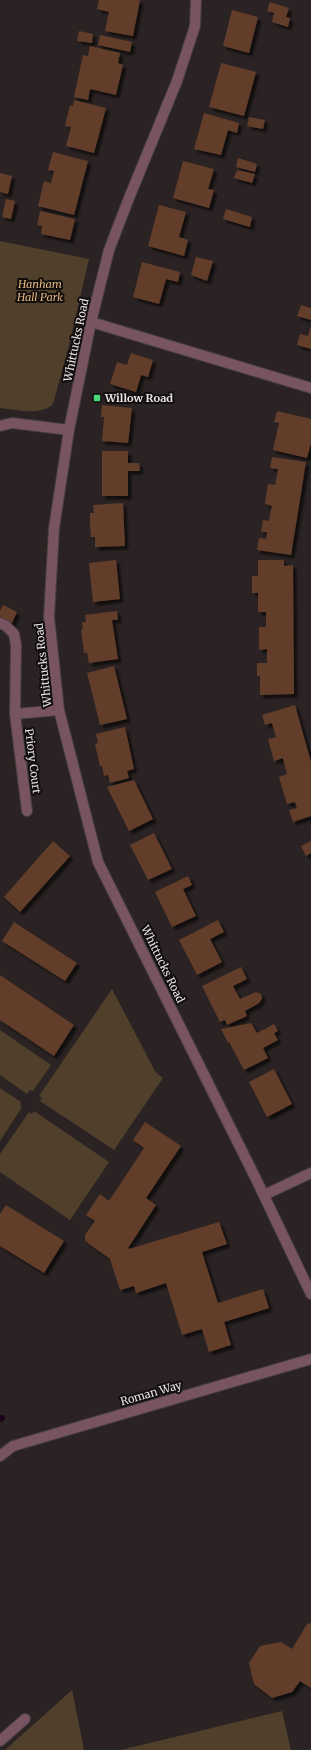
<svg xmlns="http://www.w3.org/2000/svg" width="311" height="1750" font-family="Merriweather,serif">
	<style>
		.green { fill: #50402b }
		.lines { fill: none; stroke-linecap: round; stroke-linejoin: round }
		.stream { stroke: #19031a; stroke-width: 6 }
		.building { fill: #623d2b; filter: url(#shadow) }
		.street-casing { stroke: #463e3e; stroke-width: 12 }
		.street { stroke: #785362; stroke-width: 10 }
		.poi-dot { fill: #49d778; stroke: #110d0d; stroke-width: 1.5 }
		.labels { text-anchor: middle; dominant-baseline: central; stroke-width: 4; stroke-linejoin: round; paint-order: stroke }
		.park-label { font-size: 11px; font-style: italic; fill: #e3b67e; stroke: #110d0d }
		.street-label { font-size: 11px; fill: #e9e3e3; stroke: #110d0d }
		.poi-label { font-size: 11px; font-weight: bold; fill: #e9e3e3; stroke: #110d0d; text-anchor: start }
	</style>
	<defs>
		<filter id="shadow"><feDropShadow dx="3.5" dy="3.5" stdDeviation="1" flood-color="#0009"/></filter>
	</defs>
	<rect width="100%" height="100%" fill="#2b2323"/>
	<path class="green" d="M0,241L89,259L69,345L53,404C40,416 17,410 0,408Z
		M112,989L156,1073L163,1078L114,1150L40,1101L42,1098L39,1096Z
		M0,1030L51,1065L33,1091L30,1090L27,1094L0,1075Z
		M0,1088L21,1102L20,1105L22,1107L0,1141Z
		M34,1111L109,1162L70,1220L0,1172V1154L29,1112L32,1114Z
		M72,1690L84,1750H5Z
		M282,1711L291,1750H121Z"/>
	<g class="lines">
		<path class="stream" d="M0,1419L2,1418"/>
	</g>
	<path class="building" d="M99,0H140L133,36L105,31L109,12L97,9Z
		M270,2L289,8L286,17L290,18L288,27L272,22L274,13L267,11Z
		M232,10L258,17L249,53L223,46Z
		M79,31L93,34L92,43L77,41Z
		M100,35L132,42L130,52L98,45Z
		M90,46L120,53L118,63L123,65L116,95L90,89L88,100L74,97L83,55L88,56Z
		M221,63L256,72L244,116L209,107Z
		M74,100L106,108L94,153L66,146L71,127L65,126L70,105L73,106Z
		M204,113L239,123L237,133L228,130L221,155L194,149Z
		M249,117L265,120L263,129L247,126Z
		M53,152L88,161L74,215L38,206L44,181L51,183L54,171L48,170Z
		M238,158L257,164L255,172L236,167Z
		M183,161L214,169L208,189L214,190L209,208L173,198Z
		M237,170L255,174L252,183L234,178Z
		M0,173L12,176L8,194L0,192Z
		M6,199L15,201L11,219L2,217Z
		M159,205L186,212L179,237L188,240L184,256L148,246Z
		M226,209L252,217L250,227L223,219Z
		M40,211L75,219L70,240L41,234L42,226L37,225Z
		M196,257L213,261L207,281L191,275Z
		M142,262L180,272L178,282L166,279L159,304L133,297Z
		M301,305L311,308V320L297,316Z
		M311,326V349L297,345L300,334L308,336Z
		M131,353L153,360L148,377L141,375L136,392L110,384L117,362L127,365Z
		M102,405L132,408L128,443L102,441L104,417H101Z
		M277,411L311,419V443L307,458L273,450L279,423L274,422Z
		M102,451H128V463H139L140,471H128V496H102Z
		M272,457L306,462L291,555L257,550L259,538L266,539L267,532H261L263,520L269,521L270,514L272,506L265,504L268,484L275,485L278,469L270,468Z
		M123,503L125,546L95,547V537H91L90,525V513H94L93,505Z
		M116,560L120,599L93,602L89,563Z
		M258,560H284V566L293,565L294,694L260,695V676H257V663H267V649L259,650V627H266V612H258V593H252V576H258Z
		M3,605L17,612L11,625L0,620V611Z
		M117,611L118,620H112L118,659L89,663L87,653H84L81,629H83L82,622H86L85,615Z
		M114,666L127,719L100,725L87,673Z
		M295,705L311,762V816L293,822L289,810L297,808L295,802L287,804L279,777L287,774L283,758L274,761L268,739L276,737L272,723L265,725L262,715Z
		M125,727L134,769L127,771L129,778L110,783L108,775L104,776L102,766H100L95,744L98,743L96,734Z
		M134,780L153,819L129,831L107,787Z
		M154,833L172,869L148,880L130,845Z
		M53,841L70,856L20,912L4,897Z
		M311,841V853L306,856L301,846Z
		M188,876L192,885L183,889L196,916L172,927L155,892Z
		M218,920L224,932L210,939L222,962L197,975L179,940Z
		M14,922L77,963L65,981L2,941Z
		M241,967L247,979L233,986L240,999L256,992L261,994L262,999L259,1003L245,1011L247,1016L227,1025L225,1020L220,1022L202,986Z
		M0,975L74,1025L54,1056L0,1020Z
		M251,1023L257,1033L274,1024L278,1031L274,1033L278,1040L263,1048L268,1058L244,1070L229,1042L228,1043L221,1029Z
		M274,1069L292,1104L267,1117L249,1082Z
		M145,1122L181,1146L146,1198L156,1205L128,1248L129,1249L219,1222L227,1244L202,1252L218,1303L263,1289L269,1308L224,1322L231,1345L209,1352L202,1329L182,1335L166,1283L136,1293L134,1286L120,1290L110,1259L89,1244L85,1240V1235L95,1221L86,1215L100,1194L109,1201L144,1148L133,1140Z
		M6,1205L64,1241L44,1273L0,1246V1214Z
		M311,1623V1688L300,1681L292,1692L272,1698L254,1684L249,1663L260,1646L281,1642L292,1649L307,1624Z"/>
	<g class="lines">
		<g class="street-casing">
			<path id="street" d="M196,0L195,26L177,81L129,198L109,250L91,322L69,430L54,528L49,617L59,710L98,862L256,1179L311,1294
				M91,322L311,388
				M0,426L12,423L69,430
				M0,623L6,626L14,634L16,645L15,714L27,811
				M15,714L59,710
				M264,1195L311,1173
				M0,1456L13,1446L311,1359
				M0,1741L25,1719"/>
		</g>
		<use href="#street" class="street"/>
	</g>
	<rect class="poi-dot" x="93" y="394" width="8" height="8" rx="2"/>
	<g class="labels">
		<g class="park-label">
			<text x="40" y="284">Hanham<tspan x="40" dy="13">Hall Park</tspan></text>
		</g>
		<g class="street-label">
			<text transform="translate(76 340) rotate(-78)">Whittucks Road</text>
			<text transform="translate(43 665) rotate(-96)">Whittucks Road</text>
			<text transform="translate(33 761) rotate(83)">Priory Court</text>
			<text transform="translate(163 964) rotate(64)">Whittucks Road</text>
			<text transform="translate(151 1393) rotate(-16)">Roman Way</text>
		</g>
		<g class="poi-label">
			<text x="105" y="398">Willow Road</text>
		</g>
	</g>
</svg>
